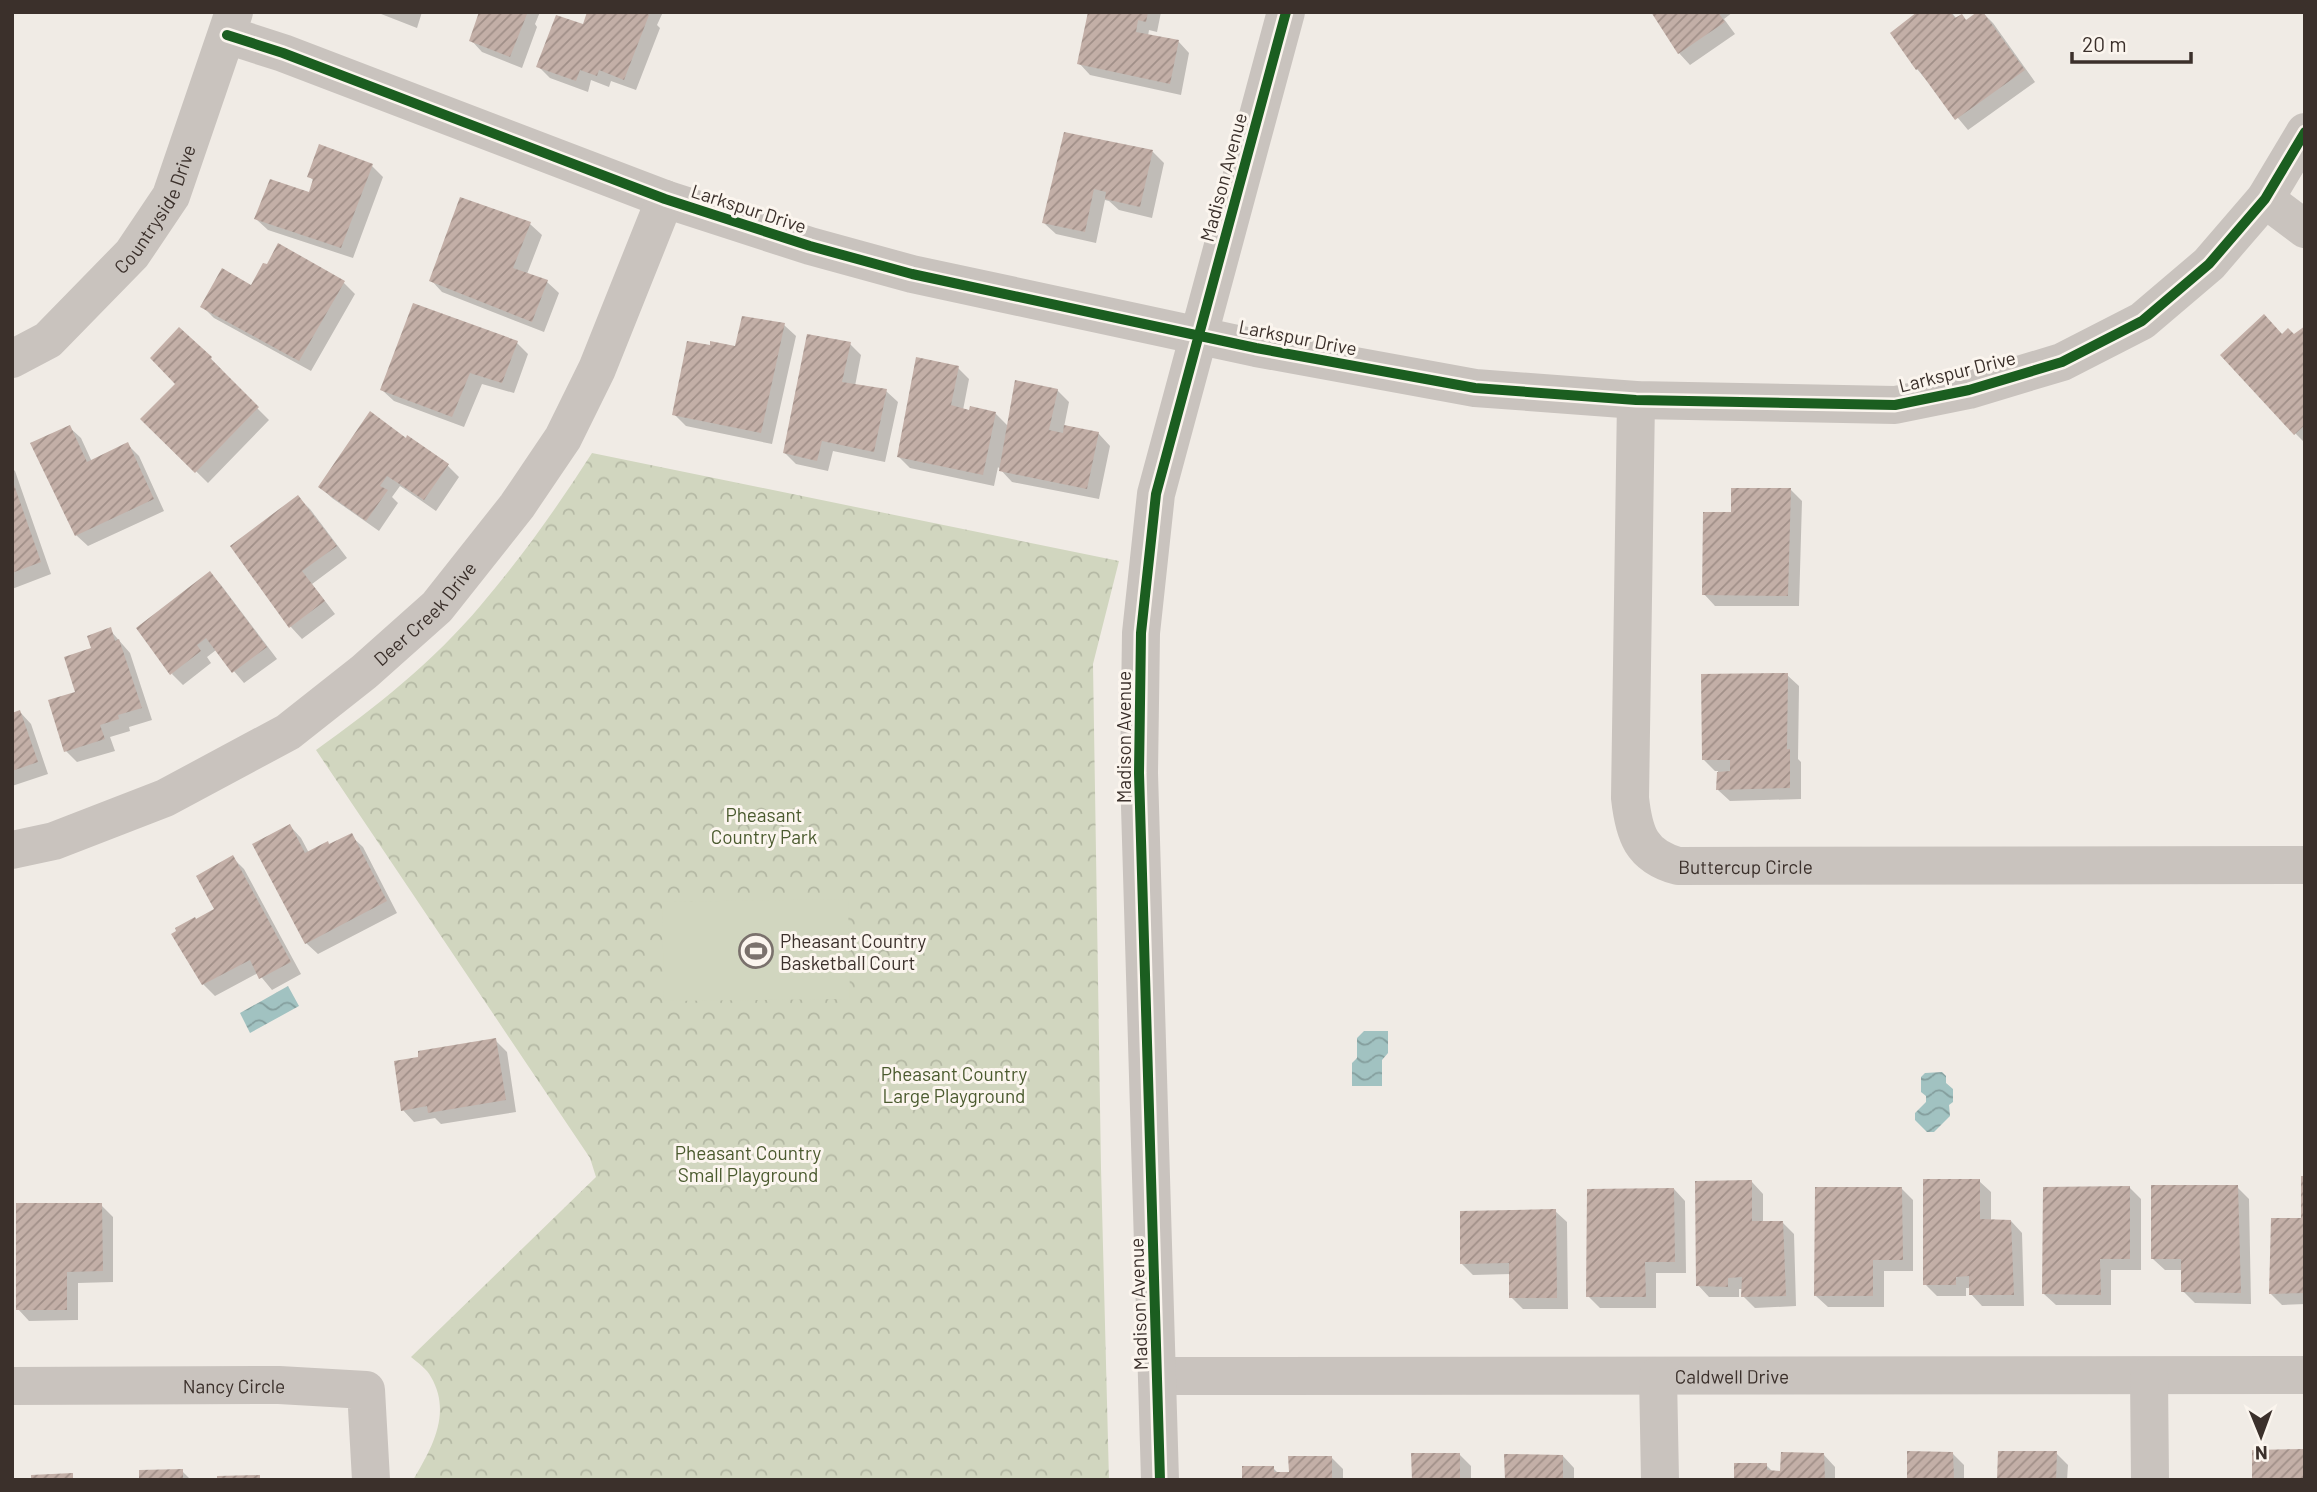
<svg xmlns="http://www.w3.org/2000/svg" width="2317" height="1492" font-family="Barlow,sans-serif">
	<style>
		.park { fill: url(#park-crowns) }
		.garden { fill: #d1d6bf }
		.water { fill: url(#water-waves) }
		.shadow { fill: #0003 }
		.building { fill: url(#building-hatch) }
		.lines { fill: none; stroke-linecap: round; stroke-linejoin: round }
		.minor { stroke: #c9c3be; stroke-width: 38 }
		.cycleway-casing { stroke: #fbf5ee; stroke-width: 15 }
		.cycleway { stroke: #1b5e20; stroke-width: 10 }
		.labels { text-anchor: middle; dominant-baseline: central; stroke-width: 6; stroke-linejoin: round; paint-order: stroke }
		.street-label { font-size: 19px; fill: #3b302b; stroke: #fbf5ee }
		.park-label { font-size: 19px; fill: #4a5a2e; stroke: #fbf5ee }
		.poi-label { font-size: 19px; fill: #3b302b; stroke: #fbf5ee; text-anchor: start }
	</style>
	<defs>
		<pattern id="park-crowns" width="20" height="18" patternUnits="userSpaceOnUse" patternTransform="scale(1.75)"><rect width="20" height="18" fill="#d1d6bf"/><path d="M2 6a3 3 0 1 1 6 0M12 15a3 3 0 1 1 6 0" fill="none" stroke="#b4b8a4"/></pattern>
		<pattern id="water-waves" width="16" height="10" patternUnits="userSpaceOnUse" patternTransform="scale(1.75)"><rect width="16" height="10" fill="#a1c2c1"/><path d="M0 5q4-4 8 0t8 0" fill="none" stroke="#849e9d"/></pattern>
		<pattern id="building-hatch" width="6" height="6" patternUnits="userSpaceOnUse" patternTransform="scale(1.75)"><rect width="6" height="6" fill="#c3afa7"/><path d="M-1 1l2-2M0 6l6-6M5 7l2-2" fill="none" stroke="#a08f88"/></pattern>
	</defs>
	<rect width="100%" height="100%" fill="#f0ebe5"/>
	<path class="park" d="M592,453L1119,561L1093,664L1101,1168L1109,1480H413C432,1448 452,1413 431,1377C427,1369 418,1363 411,1357L596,1177L590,1158L316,750C375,708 434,661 481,605C522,557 558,506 592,453Z"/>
	<path class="garden" d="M848,899L850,999L664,1001L662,902Z"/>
	<path class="water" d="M288,986L299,1006L250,1033L240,1013Z
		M1364,1031H1388V1053L1382,1060V1086H1352V1063L1357,1058V1038Z
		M1942,1072L1946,1076V1083L1953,1089V1102L1949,1105L1950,1116L1934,1132H1927L1915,1120V1113L1926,1102V1096L1921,1092V1077L1925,1073Z"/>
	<path class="shadow" d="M376,12H422L417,28Z
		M477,12H540L535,24L537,27L522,68L482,52L471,40L481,14Z
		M589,12H663L657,25L660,28L636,90L611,81L609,87L591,80L588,92L550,78L538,66L584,27Z
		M1089,12H1161L1157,32L1149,30L1148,36L1178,41L1189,53L1181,95L1090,75L1079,63Z
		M1653,12H1733L1724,19L1735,34L1690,65L1679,53Z
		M1920,12H1951L1957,19L1967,22L1982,12L1993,23L2035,82L1968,130L1917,69Z
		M1065,134L1153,152L1164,163L1152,218L1119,210L1109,201L1105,200L1096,243L1056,234L1044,223Z
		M372,166L383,177L353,258L268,230L256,219L310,194L314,181L309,176Z
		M461,199L530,224L542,235L527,274L547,282L559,293L544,332L442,292L431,280Z
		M268,266L343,282L355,294L311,371L214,318L202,306L252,287Z
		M784,325L796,336L772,444L686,426L674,414L736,348Z
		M2305,328V443L2296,434L2282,336L2294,337Z
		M517,343L528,354L514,393L482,384L464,427L394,401L382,390Z
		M850,344L861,355L855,386L886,391L898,402L885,462L833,451L828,471L796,464L785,453Z
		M211,359L222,370L221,372L269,420L208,483L143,419Z
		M958,368L969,379L963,410L995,413L1008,426L1057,390L1069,402L1064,427L1099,434L1110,446L1099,499L1012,482L998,467L994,486L910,468L899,457Z
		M69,427L81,438L92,462L127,444L139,456L164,511L88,546L76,535Z
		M406,441L448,466L459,477L436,511L400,486L392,497L398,503L379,531L332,498L320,487Z
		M12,468L15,471L51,574L12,589Z
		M1791,490L1802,501L1799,606H1715L1704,594L1733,514Z
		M298,498L310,509L347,558L312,584L335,614L302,639L291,627L233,546Z
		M210,573L221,585L277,659L244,683L216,650L207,657L211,663L183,685L172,674Z
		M110,630L130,653L152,720L129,727L130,731L110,737L115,751L77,762L66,751L77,693L93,649Z
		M1787,675L1799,686L1798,759L1801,762V799L1730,801L1718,790V771H1715L1704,760Z
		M20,712L31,724L48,774L12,786V715Z
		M290,826L301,838L309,853L351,836L363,847L397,913L318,954L306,943Z
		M233,858L244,869L301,974L272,990L258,973L215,996L203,984L197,921L216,910Z
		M495,1040L507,1052L516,1112L441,1124L435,1118L414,1122L403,1110Z
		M2305,1178V1304L2282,1305L2270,1293L2303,1220Z
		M1979,1181L1991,1192V1221H2011L2022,1233L2024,1306H1982L1971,1294V1288H1966V1296H1937L1925,1284Z
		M1752,1182L1763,1194V1223H1783L1794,1234L1796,1306L1755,1308L1743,1296V1289H1739V1297H1709L1698,1285Z
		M2129,1187L2141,1199V1270H2111V1305H2056L2044,1294Z
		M2237,1187L2249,1199L2251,1304L2195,1303L2183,1291V1270H2165L2153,1259Z
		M1674,1189L1685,1201L1686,1273H1656V1308H1600L1588,1296Z
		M1902,1189L1913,1200V1271H1884V1307H1828L1816,1296Z
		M101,1205L113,1217V1282L78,1283V1320L29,1321L18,1309Z
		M1555,1211L1567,1222L1568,1309H1523L1511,1297V1274L1473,1275L1461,1263Z
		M2056,1453L2068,1465L2067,1480H1999Z
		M1459,1454L1471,1466V1480H1413Z
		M1953,1454L1964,1465V1480H1908Z
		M1824,1455L1835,1467V1480H1736L1766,1465L1773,1472L1782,1473Z
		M1563,1456L1574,1468V1480H1506Z
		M1332,1458L1343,1469V1480H1244L1273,1468L1279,1474H1291Z
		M182,1471L191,1480H141Z"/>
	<path class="building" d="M479,12L527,14L510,57L469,41Z
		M587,12H646L649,15L624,80L599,70L597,76L580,70L576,81L536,67L556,15L583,24Z
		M1088,12H1148L1146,22L1138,20L1136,32L1179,40L1170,84L1077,64Z
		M1651,12H1718L1725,22L1678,54Z
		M1917,12H1950L1955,18L1962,14L1966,20L1977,12H1983L2025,70L1955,120L1918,69L1916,70L1890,33Z
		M1064,132L1153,150L1140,207L1105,199L1106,192L1094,189L1085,232L1042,223Z
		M319,144L373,164L341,248L254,219L270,179L309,192L313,179L307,177Z
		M460,197L531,222L513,268L548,280L532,322L429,281Z
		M278,243L345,281L299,361L200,307L222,268L251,285L263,263L267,264Z
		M413,303L518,341L502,383L470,373L452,417L380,390Z
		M2264,314L2282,334L2288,328L2294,334L2305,326V425L2294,435L2220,355Z
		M742,316L785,323L761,433L672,415L687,341L710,345V341L735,346Z
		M179,327L212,357L211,359L259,407L195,473L140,419L175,384L150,358Z
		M807,334L851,342L842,382L887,389L874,452L822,441L817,461L783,453Z
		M916,357L959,366L951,405L969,410L970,406L996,412L983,475L897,457Z
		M1015,380L1058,389L1049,430L1063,433L1064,425L1099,432L1087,489L999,471Z
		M370,411L406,438L407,435L449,464L424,500L387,476L380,486L388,490L366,521L318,487Z
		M70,425L87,462L128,442L154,499L75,536L30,443Z
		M12,479L41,562L12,573Z
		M1731,488H1791L1788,596L1702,595L1703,512H1731Z
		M298,495L337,546L302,571L325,601L289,628L230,546Z
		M210,571L267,647L232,673L206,638L197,645L201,651L170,675L136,628Z
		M111,627L115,641L119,639L142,708L118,715L119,719L100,725L105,739L64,752L48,700L75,692L64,657L91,648L87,636Z
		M1788,673L1787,749H1790V788L1716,790L1717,772L1730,771V760H1702L1701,674Z
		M20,710L38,762L12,771V713Z
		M290,824L305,853L328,841L329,844L352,833L387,901L305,944L252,844Z
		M233,855L291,962L259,979L250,960L202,985L171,934L176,931L175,928L195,917L196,919L214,909L196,876Z
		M496,1038L506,1100L428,1113L427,1106L401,1111L394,1061L418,1057V1051Z
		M2301,1176H2305V1293L2269,1294L2271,1218H2301Z
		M1923,1179H1980V1219L2011,1220L2014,1295H1969V1276L1956,1277V1285H1923Z
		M1752,1180V1221H1783L1786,1296L1741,1297L1742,1277L1728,1278V1287L1696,1286L1695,1181Z
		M2151,1185H2238L2241,1293L2181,1292V1259H2151Z
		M2130,1186V1259H2100L2101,1295L2042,1294L2043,1187Z
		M1815,1187H1902L1903,1260H1873V1296H1814Z
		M1674,1188L1675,1262H1645L1646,1297H1586L1587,1189Z
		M16,1203H102L103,1271L67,1272V1310H16Z
		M1556,1209L1557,1298H1509V1263L1460,1264V1211Z
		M2305,1449V1480H2252V1450Z
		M1907,1451L1953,1452L1954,1480H1907Z
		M1998,1451H2057L2056,1480H1997Z
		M1781,1452L1824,1453L1825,1480H1734V1463H1767V1470L1780,1471Z
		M1411,1453H1460V1480H1412Z
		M1504,1454L1563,1455V1480H1505Z
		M1288,1456H1332V1480H1242V1466H1274V1472H1289Z
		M183,1469V1480H139V1470Z
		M73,1473V1480H31V1475Z
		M260,1475V1480H217V1476Z"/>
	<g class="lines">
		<g class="minor">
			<path d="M227,35L283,53L665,199L810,246L912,274L1256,348L1475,388L1636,400L1895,405L1969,390L2062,362L2142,321L2209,264L2265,199L2305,132"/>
			<path d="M2265,199L2305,229"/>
			<path id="s1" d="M12,359L48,340L132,254L171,196L234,12"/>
			<path id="s2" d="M1636,400L1630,798C1634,834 1641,856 1678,866L2305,865"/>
			<path id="s3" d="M12,850L54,841L165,798L288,732L364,672L437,607L517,506L563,438L597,369L665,199"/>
			<path id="s4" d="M1158,1376L2305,1375"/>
			<path d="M1658,1376L1660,1480"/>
			<path d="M2149,1376L2150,1480"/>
			<path id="s5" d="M12,1386L279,1385L366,1390L371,1480"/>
			<path d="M1160,1480L1139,773L1141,633L1156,494L1286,12"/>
		</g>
		<g class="cycleway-casing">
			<path id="cycleway" d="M227,35L283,53L665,199L810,246L912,274L1256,348L1475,388L1636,400L1895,405L1969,390L2062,362L2142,321L2209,264L2265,199L2305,132
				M1160,1480L1139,773L1141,633L1156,494L1286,12"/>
		</g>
		<use href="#cycleway" class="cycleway"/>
	</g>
	<defs>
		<g id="stadium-ring" transform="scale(1.75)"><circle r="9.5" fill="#fbf5ee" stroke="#7a716c" stroke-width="1.5"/><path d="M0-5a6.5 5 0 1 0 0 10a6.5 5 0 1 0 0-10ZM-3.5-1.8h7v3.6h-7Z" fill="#7a716c"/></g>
	</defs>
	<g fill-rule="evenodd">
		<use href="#stadium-ring" x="756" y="951"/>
	</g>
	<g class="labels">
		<g class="street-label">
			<text transform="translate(1223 177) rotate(-75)">Madison Avenue</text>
			<text stroke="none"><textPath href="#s1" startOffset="212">Countryside Drive</textPath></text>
			<text transform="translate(749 208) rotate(18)">Larkspur Drive</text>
			<text transform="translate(1298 337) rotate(11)">Larkspur Drive</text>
			<text transform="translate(1957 371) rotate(-14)">Larkspur Drive</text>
			<text stroke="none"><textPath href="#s3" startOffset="483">Deer Creek Drive</textPath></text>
			<text transform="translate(1123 737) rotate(-90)">Madison Avenue</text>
			<text stroke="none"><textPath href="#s2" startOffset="556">Buttercup Circle</textPath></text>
			<text transform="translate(1138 1304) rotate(-92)">Madison Avenue</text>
			<text stroke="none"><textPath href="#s4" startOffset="574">Caldwell Drive</textPath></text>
			<text stroke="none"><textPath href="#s5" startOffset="222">Nancy Circle</textPath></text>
		</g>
		<g class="park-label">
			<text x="764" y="814">Pheasant<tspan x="764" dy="22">Country Park</tspan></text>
			<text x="954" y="1073">Pheasant Country<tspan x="954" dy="22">Large Playground</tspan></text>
			<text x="748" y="1152">Pheasant Country<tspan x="748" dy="22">Small Playground</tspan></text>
		</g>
		<g class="poi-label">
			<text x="780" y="940">Pheasant Country<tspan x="780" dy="22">Basketball Court</tspan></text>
		</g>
	</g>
	<rect width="2317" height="1492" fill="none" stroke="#3b302b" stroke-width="28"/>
	<g transform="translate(2261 1436) rotate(179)" stroke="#fbf5ee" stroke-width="5" paint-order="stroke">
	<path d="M0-5L12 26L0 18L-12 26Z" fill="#3b302b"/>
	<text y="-10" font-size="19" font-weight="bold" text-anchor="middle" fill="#3b302b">N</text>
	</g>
	<path d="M2072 52v10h119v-10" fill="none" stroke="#3b302b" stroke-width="3.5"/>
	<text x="2082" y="52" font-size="21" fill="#3b302b" stroke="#fbf5ee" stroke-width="5" paint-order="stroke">20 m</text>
</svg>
